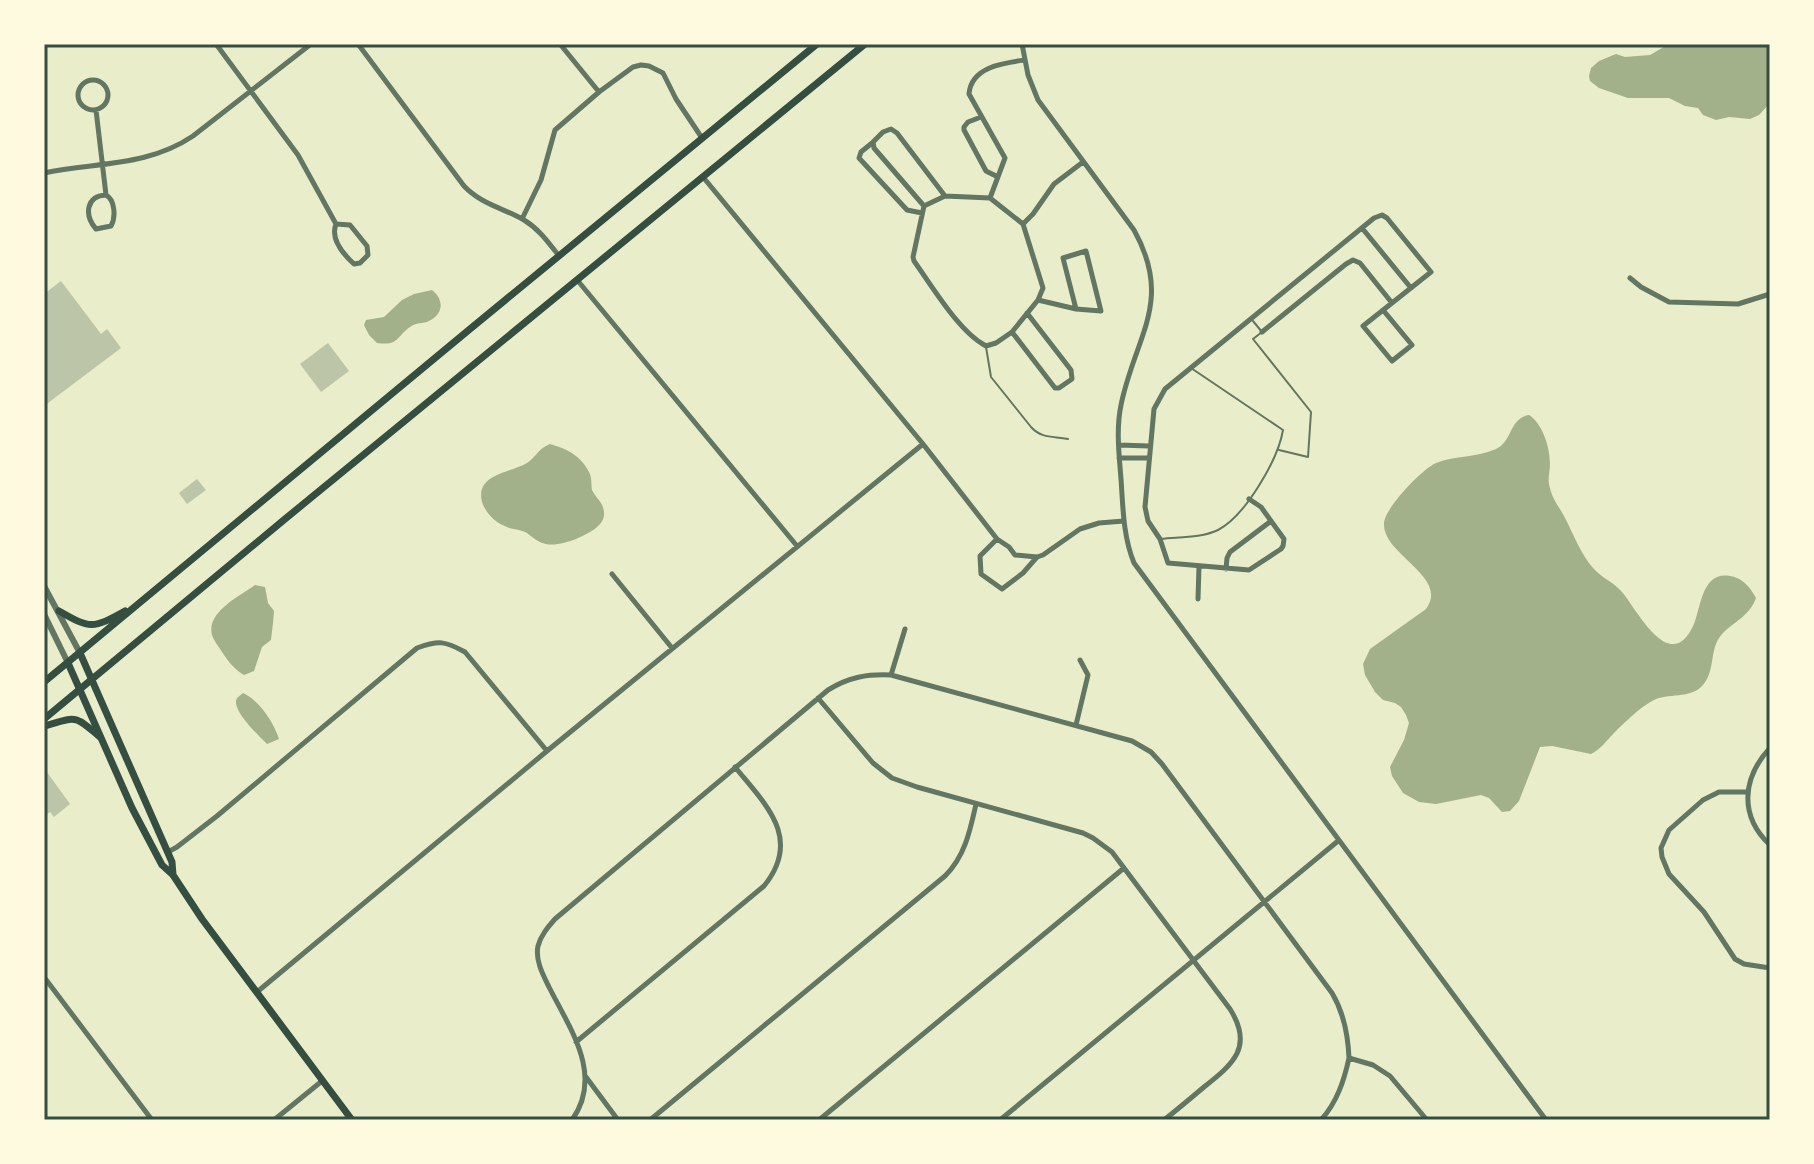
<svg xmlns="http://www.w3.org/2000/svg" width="1814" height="1164" font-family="Signika,sans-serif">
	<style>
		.water { fill: #a3b18a }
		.building { fill: #bcc5a7 }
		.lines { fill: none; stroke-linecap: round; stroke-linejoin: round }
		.service { stroke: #617663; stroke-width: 2 }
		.minor { stroke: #617663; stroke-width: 5 }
		.tertiary { stroke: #617663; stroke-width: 6 }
		.secondary { stroke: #344e41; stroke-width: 7 }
		.primary { stroke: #344e41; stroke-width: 7 }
		.neatline { fill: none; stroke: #344e41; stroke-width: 3 }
	</style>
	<rect width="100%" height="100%" fill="#e9edc9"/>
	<path class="water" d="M1669,44H1770V103L1759,115L1750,119L1729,117L1716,120L1703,115L1698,108L1685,106L1669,98H1628L1599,88L1590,81L1589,76L1591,68L1599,61L1616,54L1625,57L1650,55Z
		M432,290C444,299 444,314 429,321C423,324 416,322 410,327C396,337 399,346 377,343L369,335L364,325L366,320L384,317L402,300L414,294Z
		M1529,415C1543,424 1550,448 1550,464C1550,472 1547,480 1550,488C1552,498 1559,507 1564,516C1573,533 1581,555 1594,569C1601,577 1611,581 1618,588C1626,595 1631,605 1637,613C1652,634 1676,665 1694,624C1701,607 1702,571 1730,576C1743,578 1750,587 1756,598C1748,621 1724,624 1716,644C1711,657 1713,674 1703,685C1690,700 1668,692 1652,701C1638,709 1625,722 1614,733C1606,741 1601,749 1591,754L1552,746L1540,747L1519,801L1510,811L1502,812L1489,798L1481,795L1436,804L1419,802L1403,793L1392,776L1390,767L1404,740L1409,723L1406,715L1401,707L1395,703L1383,700L1375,692L1365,675L1363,664L1370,649L1426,609C1450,576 1382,555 1384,523C1385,508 1422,469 1436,463C1455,455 1477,458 1496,449C1513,441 1509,418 1529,415Z
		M550,444C567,449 580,455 589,472C592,477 591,484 592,490C594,495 599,499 602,505C611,524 589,533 576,539C568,542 555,546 546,544C538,543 532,536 525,532C519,529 513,530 507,527C496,523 486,514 482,502C475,474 510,473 527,463C537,456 538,449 550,444Z
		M255,585L265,587L268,603L274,611L273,623L271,640L262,647L254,671L244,675C234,669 228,661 222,652C219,647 214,641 212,635C206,612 240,596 255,585Z
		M243,693C259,700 274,723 279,739L267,744C259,736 230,709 237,698C239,696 241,695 243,693Z"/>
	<path class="building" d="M61,281L101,334L107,329L121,348L44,406V294Z
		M328,343L349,371L321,392L300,364Z
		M197,479L206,490L187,504L179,493Z
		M44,768L70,804L54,817L50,812L44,816Z"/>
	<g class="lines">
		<path class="service" d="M1253,321L1262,332L1253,339L1311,412L1308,457L1279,450
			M986,347L991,377L1031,427C1042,439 1053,436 1068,439
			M1161,539C1179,537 1202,538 1218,530C1245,516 1278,460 1283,430L1191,368"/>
		<path class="minor" d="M216,44L298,155L336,224C330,239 343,254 354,264L360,263L368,255L367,246L350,225L336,224
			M358,44L464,186C481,204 503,208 524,220C539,229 548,242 559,256
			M560,44L599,92
			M1022,44L1028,75L1038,100L1134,230C1174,302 1135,336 1121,405C1116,429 1119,454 1121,479C1123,507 1123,536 1134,563L1546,1120
			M78 95a15 15 0 1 1 30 0a15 15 0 1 1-30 0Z
			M96,110L106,195C115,200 116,217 111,226L96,229C84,215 86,196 106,195
			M981,117L968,122L964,127V130L986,171L998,177
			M872,143L861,152L859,158L907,210L922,213
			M44,173C96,162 147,167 193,136L311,44
			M703,177L923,444L997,539L1009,547L1015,555L1037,557L1043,555L1080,529L1099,523L1124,521
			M945,196L990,198L1023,224L1043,288L1038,300L1012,332L996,343L986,346C959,332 932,286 914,261L913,257L924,206Z
			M990,198L1005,158L969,94C971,67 1003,63 1025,60
			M924,206L874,148L873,142L883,132L891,129L897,133L945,196
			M522,219L541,180L555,130L599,92L633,67L641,65L649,66L663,73L676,99L702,138
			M1023,224L1033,214L1054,184L1083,162
			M1362,228L1411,288
			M1630,278L1641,287L1669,302L1738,304L1770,294
			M578,281L797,546
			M1038,300L1076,309L1101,311L1086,251L1063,258L1076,309
			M1012,332L1055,388H1059L1072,379L1071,370L1027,313
			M1262,332L1346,264L1353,260L1360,263L1392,303
			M1119,445L1149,446
			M1119,458H1148
			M1249,499L1261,507L1284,539L1283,546L1281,549L1249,570L1168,563L1160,539L1148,521L1145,507L1154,409L1165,389L1374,218L1382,215L1387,218L1431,272L1363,326L1392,361L1412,345L1383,310
			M997,539L980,556L981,574L1002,589L1023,573L1037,557
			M1226,569L1227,558L1230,552L1271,521
			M612,574L672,648
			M1198,599L1199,566
			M891,675L905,629
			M818,698L873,763L892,778L917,787L1083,833L1093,838L1112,852L1230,1009C1254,1047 1233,1064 1204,1087C1191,1098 1178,1109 1164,1120
			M1076,725L1088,675L1080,660
			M1770,748C1742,778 1739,816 1770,845
			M1746,792H1719L1703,800L1669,830L1661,848L1662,857L1669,874L1704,912L1735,959L1744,964L1770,968
			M168,852L177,847L217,816L417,648C439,640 445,641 465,652L547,751
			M44,977L152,1120
			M257,992L547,751L923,444
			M576,1042L764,886C803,838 765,804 735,767
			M586,1077L618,1120
			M274,1120L322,1081
			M572,1120C604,1075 570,1029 549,987C543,975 535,960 538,946C541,935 548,927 555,919L828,690C849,677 867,674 891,675L1132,741L1151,752L1162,764L1332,993C1344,1013 1348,1034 1349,1058L1373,1065L1390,1076L1427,1120
			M650,1120L945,876C965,856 970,831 976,804
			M819,1120L1124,868
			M1000,1120L1338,841
			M1321,1120C1337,1102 1344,1081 1349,1058"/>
		<path class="tertiary" d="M44,586L80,653
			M44,614L68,663"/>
		<path class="secondary" d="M80,653L172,862L173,875
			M68,663L132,808L162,865L173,875L202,919L352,1120"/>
		<path class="primary" d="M59,611C90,629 93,629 125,611
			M44,682L470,329L817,44
			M44,719L285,519L865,44
			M44,726C77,717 73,714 100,737"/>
	</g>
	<rect width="1814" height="1164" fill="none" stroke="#fefae0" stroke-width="92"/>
	<rect x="46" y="46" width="1722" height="1072" class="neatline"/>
</svg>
